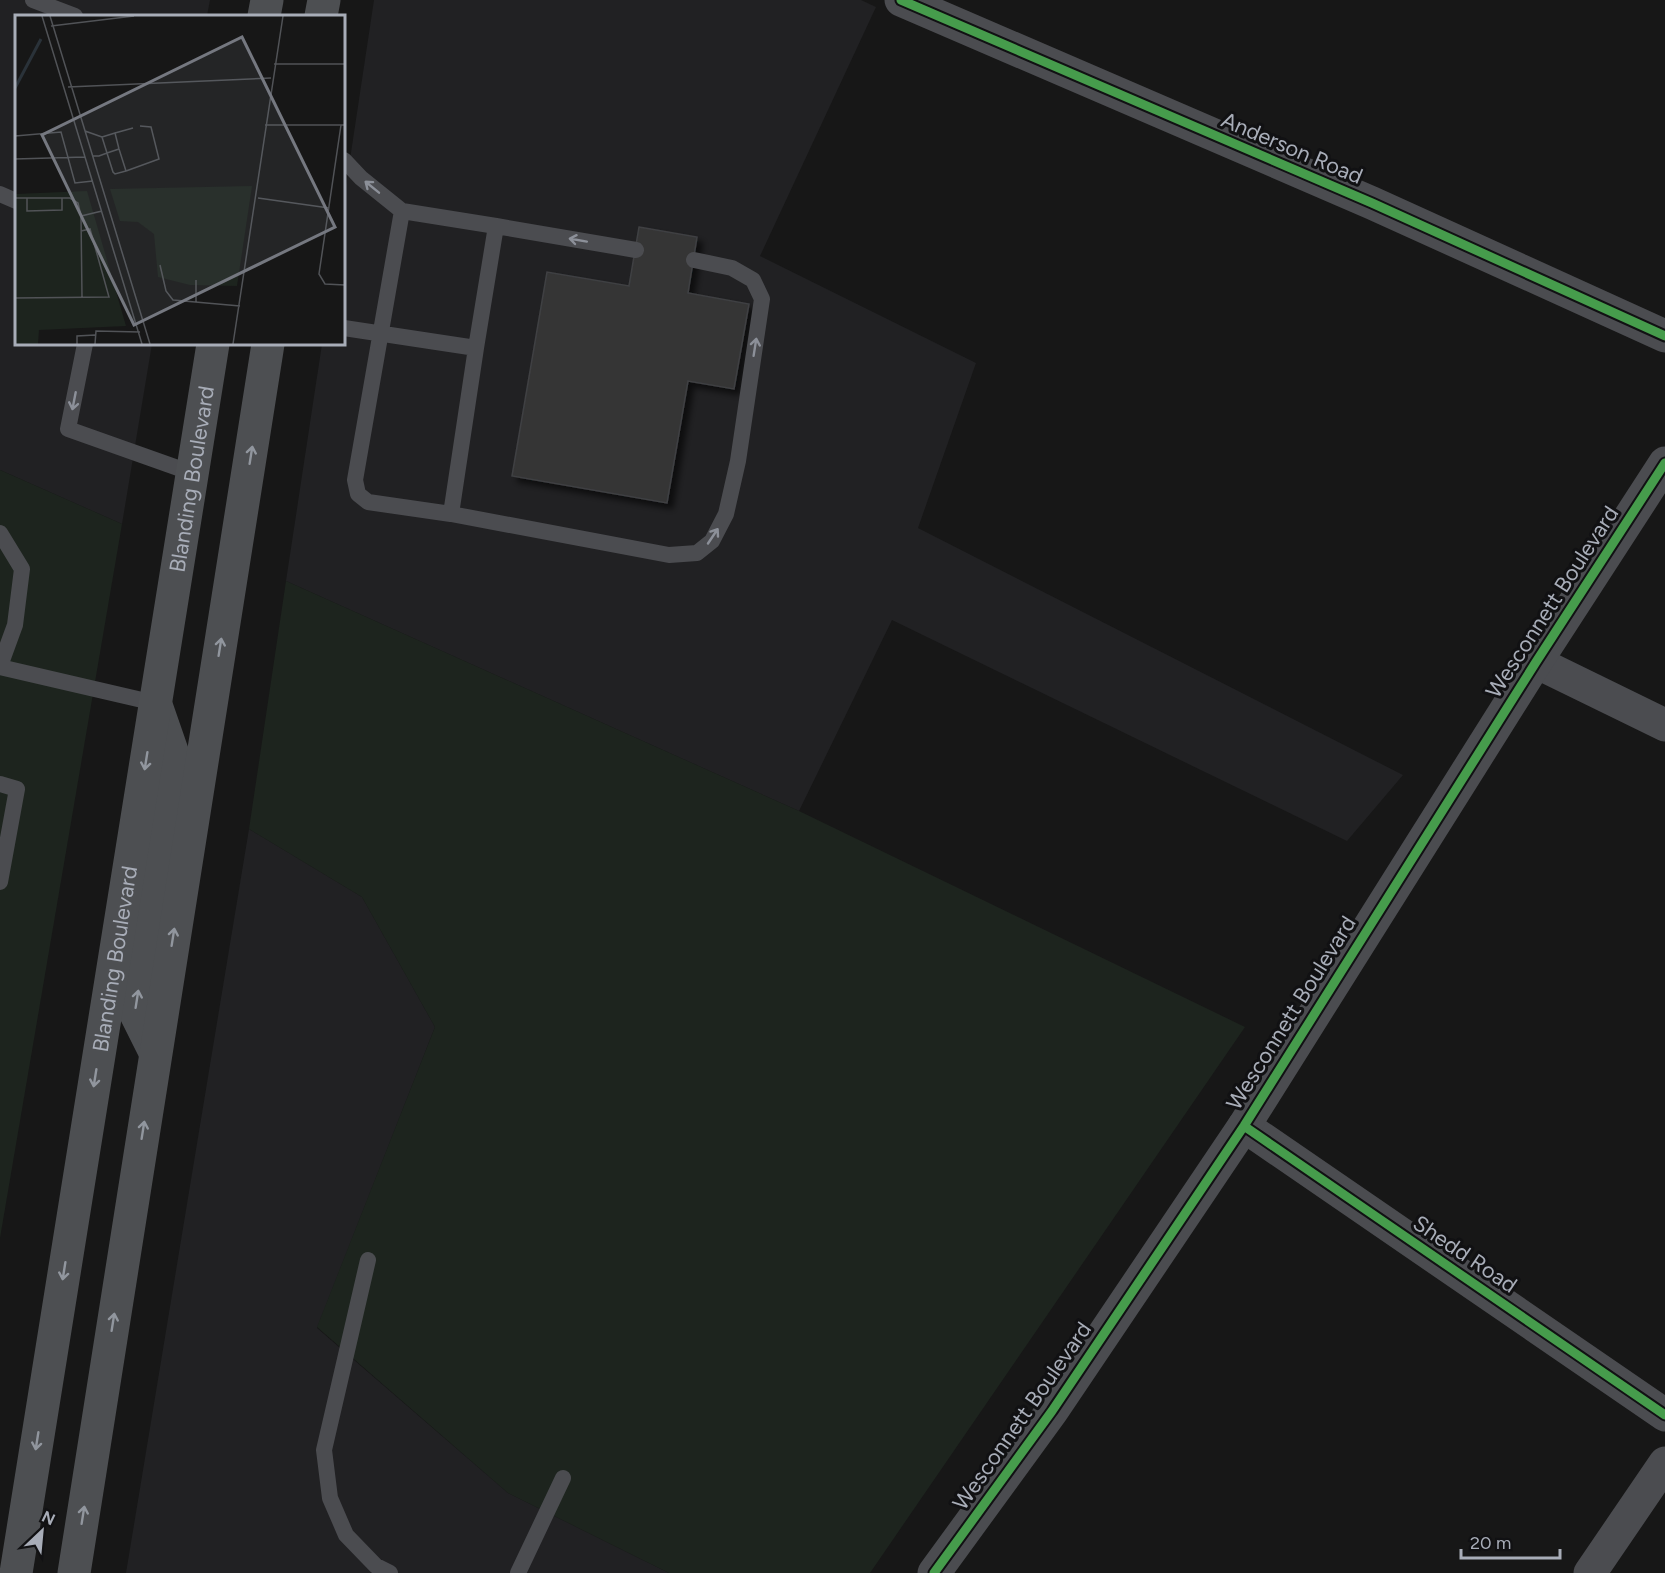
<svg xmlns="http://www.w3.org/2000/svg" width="1665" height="1573" font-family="Figtree,sans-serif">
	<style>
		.built { fill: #212123 }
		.green { fill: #1d241e }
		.building { fill: #353536; stroke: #3f4043; stroke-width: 1.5; filter: url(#shadow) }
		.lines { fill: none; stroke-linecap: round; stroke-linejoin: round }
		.service { stroke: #4b4c50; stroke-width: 16 }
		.minor { stroke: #4b4c50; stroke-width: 33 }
		.tertiary { stroke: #4b4c50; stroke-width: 33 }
		.primary { stroke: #4d4f52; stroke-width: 33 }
		.cycleway-casing { stroke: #111113; stroke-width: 13 }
		.cycleway { stroke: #469c4c; stroke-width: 9 }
		.oneway { stroke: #8c9099 }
		.oneway2 { stroke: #91969e }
		.labels { text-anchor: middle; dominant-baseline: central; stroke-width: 6; stroke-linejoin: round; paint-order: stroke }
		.street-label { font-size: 22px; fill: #a8adb8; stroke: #111113 }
		.inset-river { fill: none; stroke: #2a3239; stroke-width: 3 }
		.inset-road { fill: none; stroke: #515357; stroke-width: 1.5 }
		.view { fill: #757880; fill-opacity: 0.15; stroke: #757880; stroke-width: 3 }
		.inset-edge { fill: none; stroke: #a8adb8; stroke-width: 3 }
	</style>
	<defs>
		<filter id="shadow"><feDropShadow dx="5.5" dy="5.5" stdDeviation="3" flood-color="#0009"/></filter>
	</defs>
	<rect width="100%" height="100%" fill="#171717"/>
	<path class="built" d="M0,0H210L207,16H16V344H152L122,524L0,470Z
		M374,0H861L876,7L760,256L976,363L918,528L1403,775L1347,841L892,620L799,811L286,581L322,344H344V199Z
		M249,829L362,897L435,1027L317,1328L508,1493L669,1573H126Z"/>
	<path class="green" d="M0,470L122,524L0,1238Z
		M286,581L799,811L1245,1027L870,1573H669L508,1493L317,1327L435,1027L362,897L249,829Z"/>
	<path class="building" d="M639,227L697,237L688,293L749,304L734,389L688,381L667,503L512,476L547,272L629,286Z"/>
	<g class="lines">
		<path class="service" d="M33,0L75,16
			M344,160L361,178L402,211
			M0,194L16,201
			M496,226L636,250
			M344,328L476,348L451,514L368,502L358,494L355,480L402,211L496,226L476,348
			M85,344L68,429L192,473
			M451,514L669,555L697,553L712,541L726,514L738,461L762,299L753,280L732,268L694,260
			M0,533L22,569L15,625L0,666
			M0,667L155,703
			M0,784L17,789L0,882
			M368,1260L324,1450L330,1498L346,1535L376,1566L390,1573
			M518,1573L563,1478"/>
		<path class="minor" d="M901,0L1372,203L1665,336
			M1536,662L1665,725
			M1244,1126L1665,1415
			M1590,1573L1665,1463"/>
		<path class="tertiary" d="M934,1573L1052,1411L1244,1126L1536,662L1665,463"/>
		<g class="primary">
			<path d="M264,16L267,0"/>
			<path d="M321,16L324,0"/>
			<path d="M155,1052L135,1012L174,757L157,708"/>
			<path id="s1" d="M16,1573L213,344"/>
			<path d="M74,1573L268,344"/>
		</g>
		<g class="cycleway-casing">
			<path id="cycleway" d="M901,0L1372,203L1665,336
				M1244,1126L1665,1415
				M934,1573L1052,1411L1244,1126L1536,662L1665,463"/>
		</g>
		<use href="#cycleway" class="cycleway"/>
	</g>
	<defs><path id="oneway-shaft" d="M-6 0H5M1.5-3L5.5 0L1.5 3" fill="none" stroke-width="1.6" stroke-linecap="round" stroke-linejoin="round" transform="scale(1.5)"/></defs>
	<g class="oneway">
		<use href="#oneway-shaft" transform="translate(372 187) rotate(-141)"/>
		<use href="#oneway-shaft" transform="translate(578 240) rotate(-170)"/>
		<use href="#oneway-shaft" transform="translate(755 347) rotate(-81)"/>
		<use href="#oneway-shaft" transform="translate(74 401) rotate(101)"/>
		<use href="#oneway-shaft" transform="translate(713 536) rotate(-56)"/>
	</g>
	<g class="oneway2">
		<use href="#oneway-shaft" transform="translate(251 455) rotate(-81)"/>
		<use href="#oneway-shaft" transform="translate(220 647) rotate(-81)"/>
		<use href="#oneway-shaft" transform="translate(146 761) rotate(99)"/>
		<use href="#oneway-shaft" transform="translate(173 937) rotate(-81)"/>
		<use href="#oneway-shaft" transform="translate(137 999) rotate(-81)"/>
		<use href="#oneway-shaft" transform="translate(95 1078) rotate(99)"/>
		<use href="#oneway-shaft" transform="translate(143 1130) rotate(-81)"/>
		<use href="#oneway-shaft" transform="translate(64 1271) rotate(99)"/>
		<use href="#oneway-shaft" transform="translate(113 1322) rotate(-81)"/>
		<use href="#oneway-shaft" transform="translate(37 1441) rotate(99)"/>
		<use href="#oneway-shaft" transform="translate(83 1515) rotate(-81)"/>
	</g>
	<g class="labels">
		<g class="street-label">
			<text transform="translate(1292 148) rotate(23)">Anderson Road</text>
			<text stroke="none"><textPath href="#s1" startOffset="1108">Blanding Boulevard</textPath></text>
			<text transform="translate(1552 602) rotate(-57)">Wesconnett Boulevard</text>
			<text stroke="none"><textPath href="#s1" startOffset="622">Blanding Boulevard</textPath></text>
			<text transform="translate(1291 1013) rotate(-58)">Wesconnett Boulevard</text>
			<text transform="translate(1465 1254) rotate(34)">Shedd Road</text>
			<text transform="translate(1022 1416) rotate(-55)">Wesconnett Boulevard</text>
		</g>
	</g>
	<g transform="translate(15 15)">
		<rect width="330" height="330" fill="#171717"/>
		<path d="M237,171L222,271L175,270L143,262L139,219L123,207L105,206L95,174ZM72,176L111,311L24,315L23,329H0V179Z" fill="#1d241e"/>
		<path class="inset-river" d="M0,73L26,24"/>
		<path class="inset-road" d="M27,1L127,329M35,1L135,329M36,11L119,1M259,49H330M53,72L256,63M250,110H329M326,110L304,259L310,269L330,270M70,116L87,122M100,118L118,113M0,121L46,117L60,168L78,166M78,141H84L92,138L104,134L111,156L100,159L98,157L92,138L87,122L100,118L104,134M0,144L70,142M111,156L144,144L136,112L125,111M0,183H55L63,188L66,201L87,196M12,183V196L47,195V183M243,183L314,193M66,201L67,282M145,250L151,276L158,285L225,291M181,265V287M0,283L94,282L75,214L66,216M62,329V321L80,320M80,329L81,316L125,317M218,329L268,1"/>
		<path class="view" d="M227,22L320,212L119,310L27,120Z"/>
		<rect width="330" height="330" class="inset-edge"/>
	</g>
	<g transform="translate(42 1531) rotate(26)" stroke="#111113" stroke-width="4.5" paint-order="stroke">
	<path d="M0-4.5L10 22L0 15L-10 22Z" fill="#a8adb8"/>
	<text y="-9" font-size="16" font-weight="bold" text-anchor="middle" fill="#a8adb8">N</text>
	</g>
	<path d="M1461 1549v9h99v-9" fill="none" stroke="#a8adb8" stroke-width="3"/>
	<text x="1470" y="1549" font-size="18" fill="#a8adb8" stroke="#111113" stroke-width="4.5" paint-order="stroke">20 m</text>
</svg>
